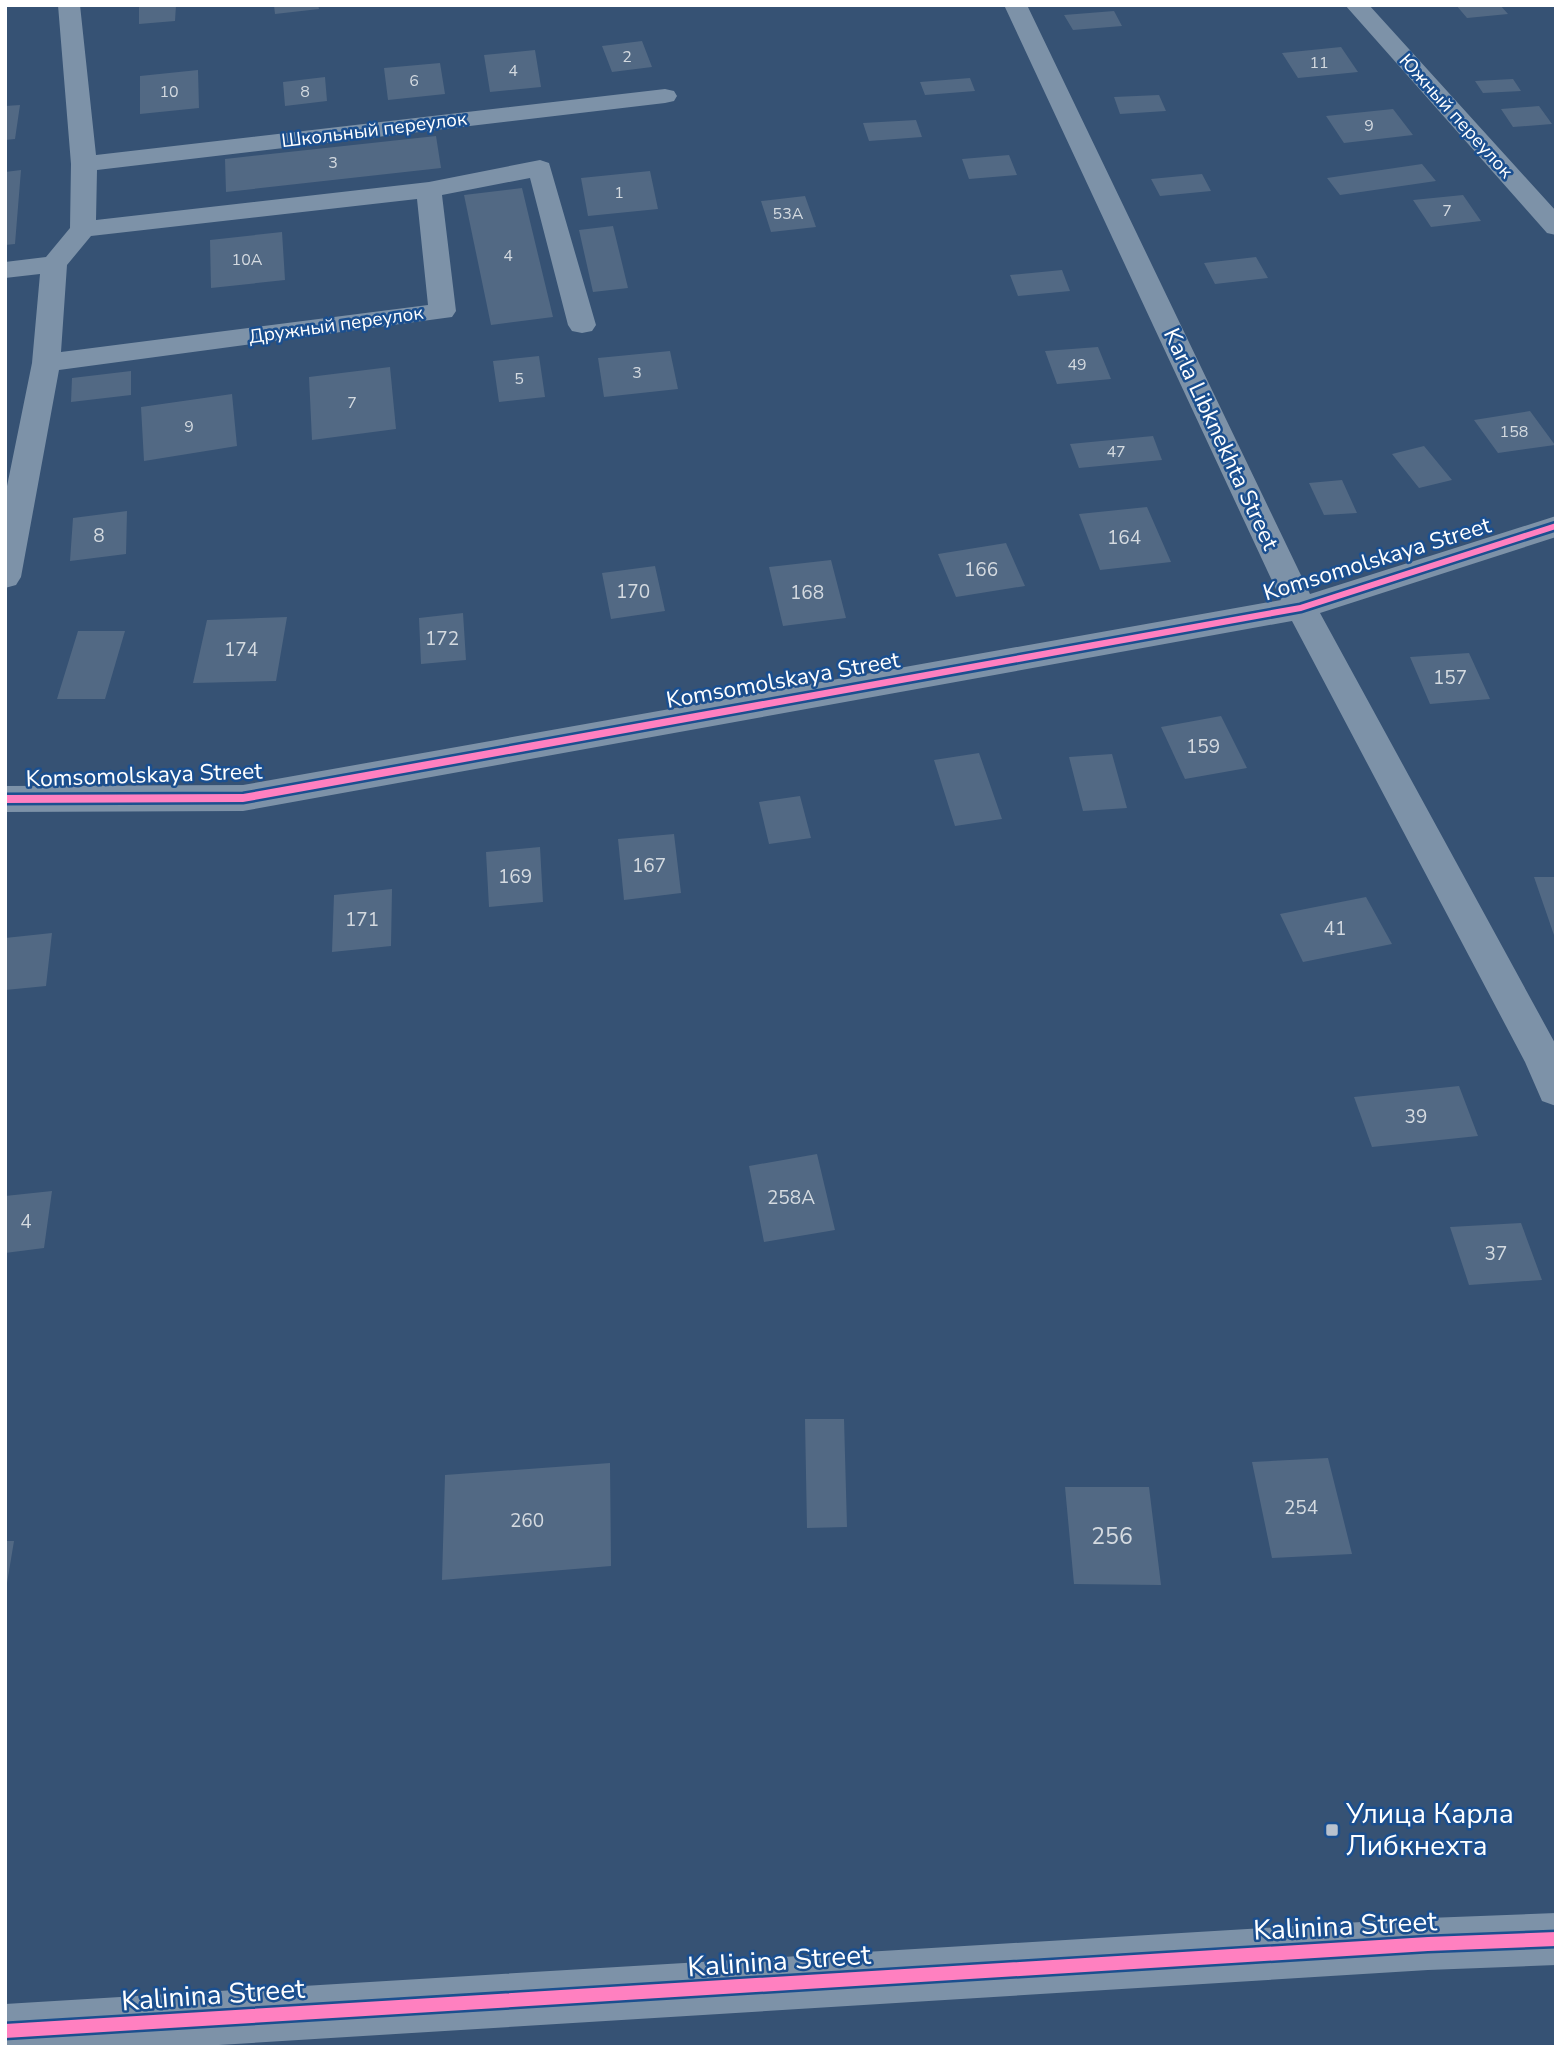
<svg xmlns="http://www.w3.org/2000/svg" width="1561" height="2052" font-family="'Nunito Sans',sans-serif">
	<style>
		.building { fill: #526984 }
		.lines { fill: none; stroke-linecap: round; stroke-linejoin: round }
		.minor { fill: #7d92a8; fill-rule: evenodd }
		.cycleway-casing { stroke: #1b4f8f; stroke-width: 5 }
		.cycleway { fill: #ff80c0; fill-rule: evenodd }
		.poi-dot { fill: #b9c2ce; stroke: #1b4f8f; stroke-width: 2.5 }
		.labels { text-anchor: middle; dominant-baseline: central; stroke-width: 5; stroke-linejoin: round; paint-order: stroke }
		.far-number-label { font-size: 16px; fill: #d4dae0 }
		.far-street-label { font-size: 19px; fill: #fff; stroke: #1b4f8f }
		.number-label { font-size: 19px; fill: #d4dae0 }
		.street-label { font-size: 23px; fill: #fff; stroke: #1b4f8f }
		.near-number-label { font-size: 23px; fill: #d4dae0 }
		.near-poi-label { font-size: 28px; fill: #fff; stroke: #1b4f8f; text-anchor: start }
		.near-street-label { font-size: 28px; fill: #fff; stroke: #1b4f8f }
	</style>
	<rect width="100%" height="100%" fill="#365274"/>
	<path class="building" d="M176,5L175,21L139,24V6Z
		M274,5H318L319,9L275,14Z
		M1456,5H1500L1508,14L1467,18Z
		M1114,11L1122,26L1073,30L1064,15Z
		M642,41L652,67L612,72L602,46Z
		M1341,47L1358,72L1298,78L1282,53Z
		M535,50L541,87L490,92L484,55Z
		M440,63L445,94L388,100L384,68Z
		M198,70L199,108L140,114V76Z
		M325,77L327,101L285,106L283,82Z
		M970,78L975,91L925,95L920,82Z
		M1513,79L1521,91L1483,93L1475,81Z
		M1159,95L1166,111L1120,114L1114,97Z
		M20,105L15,139L5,140V106Z
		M1539,106L1552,124L1513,127L1501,109Z
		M1393,109L1413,135L1344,143L1326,116Z
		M916,120L922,137L869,141L863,123Z
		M436,136L441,168L226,192L225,159Z
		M1009,155L1017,175L969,179L962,159Z
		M1422,164L1436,181L1340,195L1327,178Z
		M21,170L15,244L5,245V172Z
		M650,171L658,209L588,216L581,178Z
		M1202,174L1211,191L1160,196L1151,179Z
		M522,188L553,317L491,325L464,195Z
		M1463,195L1481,221L1431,227L1413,200Z
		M805,196L816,227L771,232L761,201Z
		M613,226L628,288L593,292L579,230Z
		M282,232L285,280L211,288L210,240Z
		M1256,257L1268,278L1215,284L1204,263Z
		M1062,270L1070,291L1018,296L1010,275Z
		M1098,347L1111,379L1057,384L1045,351Z
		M670,351L678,389L604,397L598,358Z
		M539,356L545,397L499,402L493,361Z
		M390,367L396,429L312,440L309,377Z
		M131,371V395L71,402L72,378Z
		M232,394L237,446L144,461L141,407Z
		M1530,411L1555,445L1498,453L1474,420Z
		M1153,436L1162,460L1079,468L1070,444Z
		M1424,446L1452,480L1419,488L1392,454Z
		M1342,480L1357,513L1324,515L1309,483Z
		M1147,507L1171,562L1100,570L1079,514Z
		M127,511L126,554L70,561L73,518Z
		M1006,543L1025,586L956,597L938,554Z
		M831,560L846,618L783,626L769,567Z
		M655,566L665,611L611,619L602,573Z
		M463,613L466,660L421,664L419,618Z
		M287,617L276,681L193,683L207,620Z
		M78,631H125L105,699H57Z
		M1469,653L1490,699L1430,704L1410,657Z
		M1221,716L1247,768L1185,779L1161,727Z
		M979,753L1002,819L955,826L934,760Z
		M1112,754L1127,808L1083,811L1069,757Z
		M800,796L811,838L769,844L759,802Z
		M674,834L681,893L624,900L618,839Z
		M540,847L543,902L489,907L486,852Z
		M1534,877H1556V938H1555Z
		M392,889L391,946L332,952L334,895Z
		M1366,897L1392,944L1303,962L1280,914Z
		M52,933L46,986L5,990V938Z
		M1459,1086L1478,1136L1372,1147L1354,1097Z
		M817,1154L835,1230L764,1242L749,1166Z
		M52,1191L44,1248L5,1253V1196Z
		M1521,1223L1542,1280L1469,1285L1450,1227Z
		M805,1419H844L847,1527L807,1528Z
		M1328,1458L1352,1554L1272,1558L1252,1462Z
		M610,1463L611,1566L442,1580L445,1475Z
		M1065,1487H1149L1161,1585L1074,1584Z
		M5,1541H14L7,1583H5Z"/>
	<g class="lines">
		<path class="minor" d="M58,5H80L96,155L665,89L674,91L677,96L674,101L665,103L97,170L96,220L429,182L540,160L549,163L596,325L592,331L582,333L572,331L568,325L530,178L442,195L456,311L452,317L59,370L21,577L16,585L5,588V496L32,363L40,274L5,278V262L46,257L70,228L71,164ZM417,199L428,305L61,352L67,265L91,236Z
			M1004,5H1027L1310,594L1556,516V537L1320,613L1556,1045V1106L1542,1101L1525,1062L1292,621L243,811L5,812V786L243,785L1281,600Z
			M1345,5H1369L1556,211V235L1547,233Z
			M1556,1913V1965L1428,1970L186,2047H5V2004L1428,1918Z"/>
		<g class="cycleway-casing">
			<path id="cycleway" d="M1556,523V529L1301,611L243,802L5,803V795L243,794L1300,605Z
				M1556,1932V1946L1428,1951L5,2038V2024L1428,1937Z"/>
		</g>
		<use href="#cycleway" class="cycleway"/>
	</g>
	<rect class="poi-dot" x="1325" y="1823" width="14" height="14" rx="3.5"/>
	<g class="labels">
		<g class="far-number-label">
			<text x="627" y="57">2</text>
			<text x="1319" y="63">11</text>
			<text x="513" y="71">4</text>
			<text x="414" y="81">6</text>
			<text x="169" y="92">10</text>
			<text x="305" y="92">8</text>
			<text x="1369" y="126">9</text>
			<text x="333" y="163">3</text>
			<text x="619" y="193">1</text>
			<text x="1447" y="211">7</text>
			<text x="788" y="214">53А</text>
			<text x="508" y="256">4</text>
			<text x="247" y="260">10А</text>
			<text x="1077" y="365">49</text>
			<text x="637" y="373">3</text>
			<text x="519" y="379">5</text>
			<text x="352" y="403">7</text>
			<text x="189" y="427">9</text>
			<text x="1514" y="432">158</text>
			<text x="1116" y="452">47</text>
		</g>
		<g class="far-street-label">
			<text transform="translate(1456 116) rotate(48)">Южный переулок</text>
			<text transform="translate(374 130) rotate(-7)">Школьный переулок</text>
			<text transform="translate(336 325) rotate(-8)">Дружный переулок</text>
		</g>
		<g class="number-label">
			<text x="99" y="536">8</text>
			<text x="1124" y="538">164</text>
			<text x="981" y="570">166</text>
			<text x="633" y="592">170</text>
			<text x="807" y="593">168</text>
			<text x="442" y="639">172</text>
			<text x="241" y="650">174</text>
			<text x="1450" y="678">157</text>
			<text x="1203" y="747">159</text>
			<text x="649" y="866">167</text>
			<text x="515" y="877">169</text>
			<text x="362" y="920">171</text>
			<text x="1335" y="929">41</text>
			<text x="1416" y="1117">39</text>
			<text x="791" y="1198">258А</text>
			<text x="26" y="1222">4</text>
			<text x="1496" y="1254">37</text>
			<text x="1301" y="1508">254</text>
			<text x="527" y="1521">260</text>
		</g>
		<g class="street-label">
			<text transform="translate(1221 439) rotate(65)">Karla Libknekhta Street</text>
			<text transform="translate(1377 559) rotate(-17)">Komsomolskaya Street</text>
			<text transform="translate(783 680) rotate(-10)">Komsomolskaya Street</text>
			<text transform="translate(144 775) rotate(-2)">Komsomolskaya Street</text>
		</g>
		<g class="near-number-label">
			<text x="1112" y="1536">256</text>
		</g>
		<g class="near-poi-label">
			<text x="1346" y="1814">Улица Карла<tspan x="1346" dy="32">Либкнехта</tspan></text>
		</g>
		<g class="near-street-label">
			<text transform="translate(1345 1926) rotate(-3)">Kalinina Street</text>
			<text transform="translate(779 1961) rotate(-4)">Kalinina Street</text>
			<text transform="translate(213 1995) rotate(-4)">Kalinina Street</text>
		</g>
	</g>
	<rect width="1561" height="2052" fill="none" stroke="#ffffff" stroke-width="14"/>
</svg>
